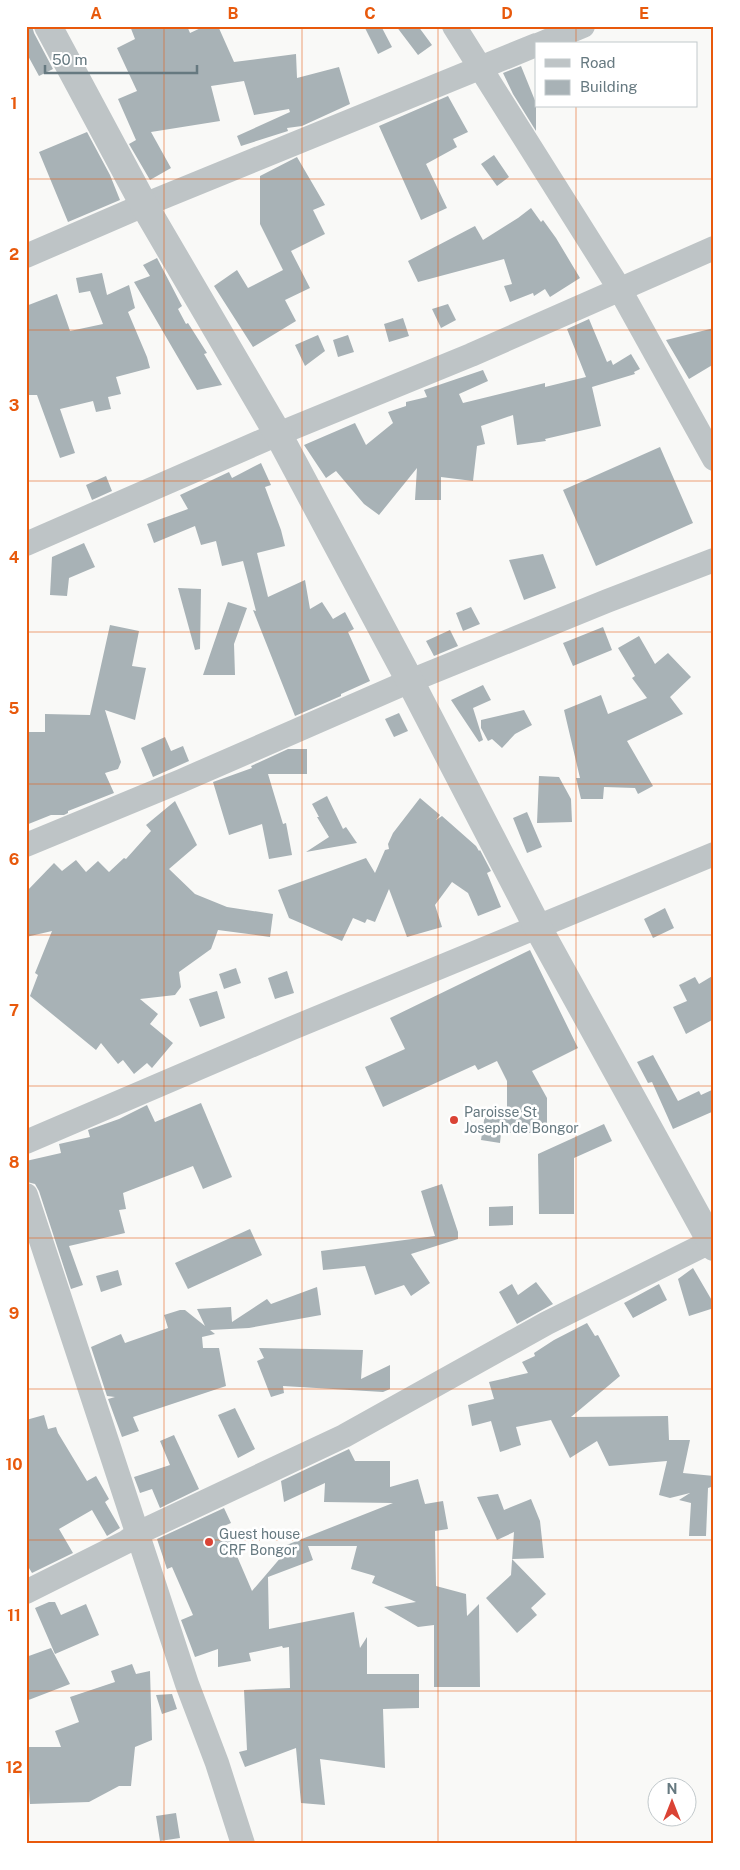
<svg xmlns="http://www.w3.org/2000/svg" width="740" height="1870" font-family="'Public Sans',sans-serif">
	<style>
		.building { fill: #a8b2b6 }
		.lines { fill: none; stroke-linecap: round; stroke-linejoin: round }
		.minor { stroke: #bec4c6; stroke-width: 24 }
		.tertiary { stroke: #bec4c6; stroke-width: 28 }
		.grid { fill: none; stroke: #e8590c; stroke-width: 1; stroke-opacity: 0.55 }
		.poi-dot { fill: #da4335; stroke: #fff; stroke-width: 2 }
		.labels { text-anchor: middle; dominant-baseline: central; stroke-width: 5; stroke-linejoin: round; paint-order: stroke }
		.poi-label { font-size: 14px; fill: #667980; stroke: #fff; text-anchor: start }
		.neatline { fill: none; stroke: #e8590c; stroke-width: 2 }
		.grid-label { font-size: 16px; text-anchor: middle; font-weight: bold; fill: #e8590c }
	</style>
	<rect width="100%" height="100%" fill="#f9f9f7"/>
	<path class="building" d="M26,26H32L34,33L53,69L39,76L27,54Z
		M130,26H187L190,33L205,26H218L234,62L296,54L297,78L339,67L350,104L302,126L287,128L288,131L241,146L237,136L290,112L289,109L254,115L244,81L211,86L220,121L151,132L171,168L150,180L129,144L136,140L118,99L137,91L117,48L135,39Z
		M364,26H381L392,47L378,54Z
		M396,26H418L432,45L418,55Z
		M521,66L536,103V131L513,94L503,73Z
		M448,96L468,132L453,139L457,147L426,164L447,208L421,220L379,126Z
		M87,132L110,175L120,200L68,222L39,152Z
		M494,155L509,177L497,186L481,164Z
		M297,157L325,205L313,210L325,234L291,251L310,288L285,300L296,321L253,347L214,286L237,270L248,288L283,270L260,224V176Z
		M531,208L541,222L543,220L556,238L580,278L550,297L545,289L534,296L533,293L510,302L504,286L512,284L504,259L418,282L408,261L475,226L483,240L518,218Z
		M157,258L182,306L178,309L186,324L188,323L207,353L204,354L222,385L197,390L134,282L150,276L143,265Z
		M102,273L107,295L129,285L135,308L128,312L147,357L150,368L116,377L121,394L108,397L111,409L96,412L93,401L60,409L75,453L60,458L37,395H26V306L57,294L70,331L103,324L90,291L79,293L76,278Z
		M448,304L456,320L441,328L432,309Z
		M403,318L409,336L389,342L384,324Z
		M589,319L607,362L611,360L613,365L631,354L640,369L634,372L635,374L592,387L601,426L545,439L546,441L517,445L513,415L481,426L485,444L477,446L473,481L441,477V500H415L417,468L379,515L364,504L336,471L326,478L304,445L355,423L366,445L393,423L388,412L406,406V402L427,397L424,390L483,370L488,381L459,394L463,403L545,383V387L586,377L567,329Z
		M714,328V364L689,379L666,340Z
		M318,335L325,351L305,366L295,345Z
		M348,335L354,352L338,357L333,340Z
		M660,447L693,523L596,566L563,490Z
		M261,463L271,485L265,487L281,530L285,546L257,553L268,597L305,580L310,609L322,602L333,619L345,612L354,629L348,632L370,681L341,694V696L295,716L253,610L256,611L243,561L222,566L216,541L201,545L195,526L154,543L147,524L188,509L180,495L229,472L232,478Z
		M106,476L112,491L92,500L86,485Z
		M84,543L95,567L69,578L67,596L50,595L52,557Z
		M543,554L556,588L524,600L509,560Z
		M178,588L201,589L200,649L195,650Z
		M228,602L247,608L234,644L235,675H203Z
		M471,607L480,624L463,631L456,613Z
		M110,625L139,631L132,666L146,668L135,720L105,710L121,762L118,769L105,773L114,793L68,811V813L64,815H51L26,825V732H45V714L90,715Z
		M603,627L612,650L573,666L563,643Z
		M450,630L458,646L434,656L426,641Z
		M639,636L655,664L668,653L691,677L670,697L683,714L627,741L653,786L638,794L635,788L604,787L603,799H581L576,778H580L564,710L601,695L608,714L647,698L632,678L635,676L618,648Z
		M483,685L491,700L473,708L483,740L479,742L451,700Z
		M524,710L532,725L515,734L502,748L492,739L488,741L481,728V720Z
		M399,713L408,731L394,737L385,719Z
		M165,737L171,751L183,746L189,761L153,777L141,748Z
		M288,749H307V774H268L283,824L286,823L292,855L269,859L262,824L229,835L213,782L252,768L251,766Z
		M539,776L559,777L571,799L572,822L537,823Z
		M327,796L343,829L346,827L357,843L306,852L329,837L317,817H319L312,804Z
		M420,798L440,815L436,820L442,816L476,846L479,851L480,850L491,871L487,873L501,907L478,916L468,893L452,882L435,905L442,927L407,937L389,889L375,922L367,919L365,923L353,918L342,941L289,918L278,890L366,858L375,873L385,850L389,849L388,844L393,833Z
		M175,801L197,845L169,869L195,894L227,907L273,914L270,937L218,930L211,949L179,972L181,987L175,995L140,999L158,1014L150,1024L173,1043L152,1068L147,1063L134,1074L123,1060L118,1064L101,1043L96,1050L30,996L38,975L35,973L52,931L26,937V892L54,863L62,871L76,860L86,872L98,861L109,872L124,858L126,859L151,831L146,825Z
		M527,812L542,847L527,853L513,818Z
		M665,908L674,928L653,938L644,919Z
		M530,950L578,1048L532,1071L547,1098V1133H501L500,1143L481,1140L486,1108L507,1111V1081L497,1061L478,1070L475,1065L383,1107L365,1067L405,1049L390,1018Z
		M236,968L241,983L224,989L219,974Z
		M287,971L294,993L275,999L268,978Z
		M714,975V1019L686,1034L673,1007L687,1001L679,985L695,977L699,984Z
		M217,991L225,1018L200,1027L189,999Z
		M653,1055L678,1101L699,1091L701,1095L714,1089V1111L673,1129L652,1082L648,1083L637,1062Z
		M201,1103L232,1177L203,1189L193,1166L123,1193L126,1209L119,1210L125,1233L69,1246L83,1285L71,1289L39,1191L35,1184L27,1182L26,1161L61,1153L59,1144L90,1137L88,1130L119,1119L147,1105L155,1122Z
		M604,1124L612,1141L574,1158V1214H539L538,1154Z
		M442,1184L458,1232V1239L411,1254L430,1283L411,1296L404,1285L375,1295L365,1266L323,1270L321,1251L435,1236L421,1191Z
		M513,1206V1225L489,1226V1207Z
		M250,1229L262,1255L188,1289L175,1263Z
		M693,1268L714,1304V1308L689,1316L678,1279Z
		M118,1270L122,1285L101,1292L96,1276Z
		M536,1282L553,1304L517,1324L499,1292L512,1284L518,1295Z
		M659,1284L667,1300L633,1318L624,1303Z
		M317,1287L321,1315L249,1328L210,1330L215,1334L202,1337L203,1348H219L226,1386L133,1417L139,1431L122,1437L108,1399L115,1397L107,1396L91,1347L121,1334L125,1343L168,1328L164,1315L180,1310H185L205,1326L197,1309L231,1307L232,1322L267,1299L271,1304Z
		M587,1323L595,1336L598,1335L620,1376L571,1417L668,1416L669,1440H690L683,1473L714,1476V1486L708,1488L706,1536H689L691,1503L679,1500L690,1493L670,1498L659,1495L667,1461L609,1466L597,1441L570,1458L551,1420L516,1427L521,1445L500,1452L491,1421L472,1426L468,1405L494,1399L489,1382L528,1373L522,1362L535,1356L534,1353L554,1340Z
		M259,1348L363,1350L361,1379L390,1365V1389L383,1392L283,1386L284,1393L271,1397L257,1361L264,1358Z
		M235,1408L255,1449L238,1458L218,1415Z
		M44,1415L48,1429L56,1427L58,1433L87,1481L96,1476L109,1499L105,1502L120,1528L107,1536L92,1510L59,1529L73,1553L32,1573L26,1563V1420Z
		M174,1435L199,1489L160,1508L152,1489L140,1493L134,1477L170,1465L160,1441Z
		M349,1449L355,1461H390V1487L418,1479L425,1504L443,1501L448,1529L435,1531L436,1586L466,1594L467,1616L479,1604L480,1687H434V1625L418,1627L384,1607L416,1602L372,1583L375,1576L351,1569L357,1546H308L313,1560L268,1577L269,1629L354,1612L360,1648L367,1637V1674H419V1708L383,1709L385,1768L320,1759L325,1805L301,1803L296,1748L245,1767L239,1752L247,1750L244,1690L290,1688L289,1647L283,1648L282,1646L249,1653L251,1661L218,1667V1649L195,1657L181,1620L193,1615L172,1567L167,1569L157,1539L224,1508L231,1523L224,1526L252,1591L282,1556L279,1548L393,1503L324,1502L325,1483L284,1502L281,1481Z
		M498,1494L504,1510L531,1499L540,1521L544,1558L512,1559L546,1594L531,1608L537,1615L517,1633L486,1598L511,1575L514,1532L497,1540L477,1497Z
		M49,1602H55L61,1615L86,1604L99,1635L55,1654L35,1608Z
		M51,1648L70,1684L26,1701V1657Z
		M132,1664L136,1674L150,1671L152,1740L135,1747L131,1786H119L89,1802L30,1804L28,1773H26V1747H61L55,1731L79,1722L70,1697L115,1682L111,1671Z
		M172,1694L177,1709L162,1714L156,1695Z
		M176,1813L180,1838L160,1841L156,1816Z"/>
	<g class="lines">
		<path class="minor" d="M454,26L619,288L714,459
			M540,44L583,26
			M26,256L144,205L536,45
			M26,544L278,434L471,355L714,248
			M26,845L181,781L410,681L607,601L714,560
			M26,1142L290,1029L714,854
			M26,1195L187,1684L217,1763L243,1844
			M26,1592L126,1542L138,1533L344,1436L547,1323L714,1240"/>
		<path class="tertiary" d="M48,26L144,205L278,434L410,681L537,926L714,1247"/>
	</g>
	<path class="grid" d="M164,26V1844M302,26V1844M438,26V1844M576,26V44M576,106V1844M26,179H714M26,330H714M26,481H714M26,632H714M26,784H714M26,935H714M26,1086H714M26,1238H714M26,1389H714M26,1540H714M26,1691H714"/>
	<g class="poi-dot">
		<circle cx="454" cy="1120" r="5"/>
		<circle cx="209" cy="1542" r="5"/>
	</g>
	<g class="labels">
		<g class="poi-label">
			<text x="464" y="1112">Paroisse St<tspan x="464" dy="16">Joseph de Bongor</tspan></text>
			<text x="219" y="1534">Guest house<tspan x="219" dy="16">CRF Bongor</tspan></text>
		</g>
	</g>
	<rect width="740" height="1870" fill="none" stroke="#ffffff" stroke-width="55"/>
	<rect x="535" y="42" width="162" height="65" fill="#ffffff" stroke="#c2c9cc"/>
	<rect x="545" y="59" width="25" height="8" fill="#bec4c6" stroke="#c2c9cc"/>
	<text x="580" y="68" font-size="15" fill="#667980">Road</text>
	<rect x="545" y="80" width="25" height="15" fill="#a8b2b6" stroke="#c2c9cc"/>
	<text x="580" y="92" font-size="15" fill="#667980">Building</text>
	<g transform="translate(672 1802)"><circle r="24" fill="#ffffff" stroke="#c2c9cc"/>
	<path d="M0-4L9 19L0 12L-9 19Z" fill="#da4335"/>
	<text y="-8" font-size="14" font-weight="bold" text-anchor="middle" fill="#667980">N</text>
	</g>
	<path d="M45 65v8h152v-8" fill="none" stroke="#667980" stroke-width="2.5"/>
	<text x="52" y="65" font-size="15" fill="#667980" stroke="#ffffff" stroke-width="4" paint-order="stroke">50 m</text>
	<rect x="28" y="28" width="684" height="1814" class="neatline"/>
	<g class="grid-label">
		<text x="96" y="19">A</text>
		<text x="233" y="19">B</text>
		<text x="370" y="19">C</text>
		<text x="507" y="19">D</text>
		<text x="644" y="19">E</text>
		<text x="14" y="109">1</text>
		<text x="14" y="260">2</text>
		<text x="14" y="411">3</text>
		<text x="14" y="563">4</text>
		<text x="14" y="714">5</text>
		<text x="14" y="865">6</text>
		<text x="14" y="1016">7</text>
		<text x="14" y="1168">8</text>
		<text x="14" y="1319">9</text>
		<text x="14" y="1470">10</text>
		<text x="14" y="1621">11</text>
		<text x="14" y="1773">12</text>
	</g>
</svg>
